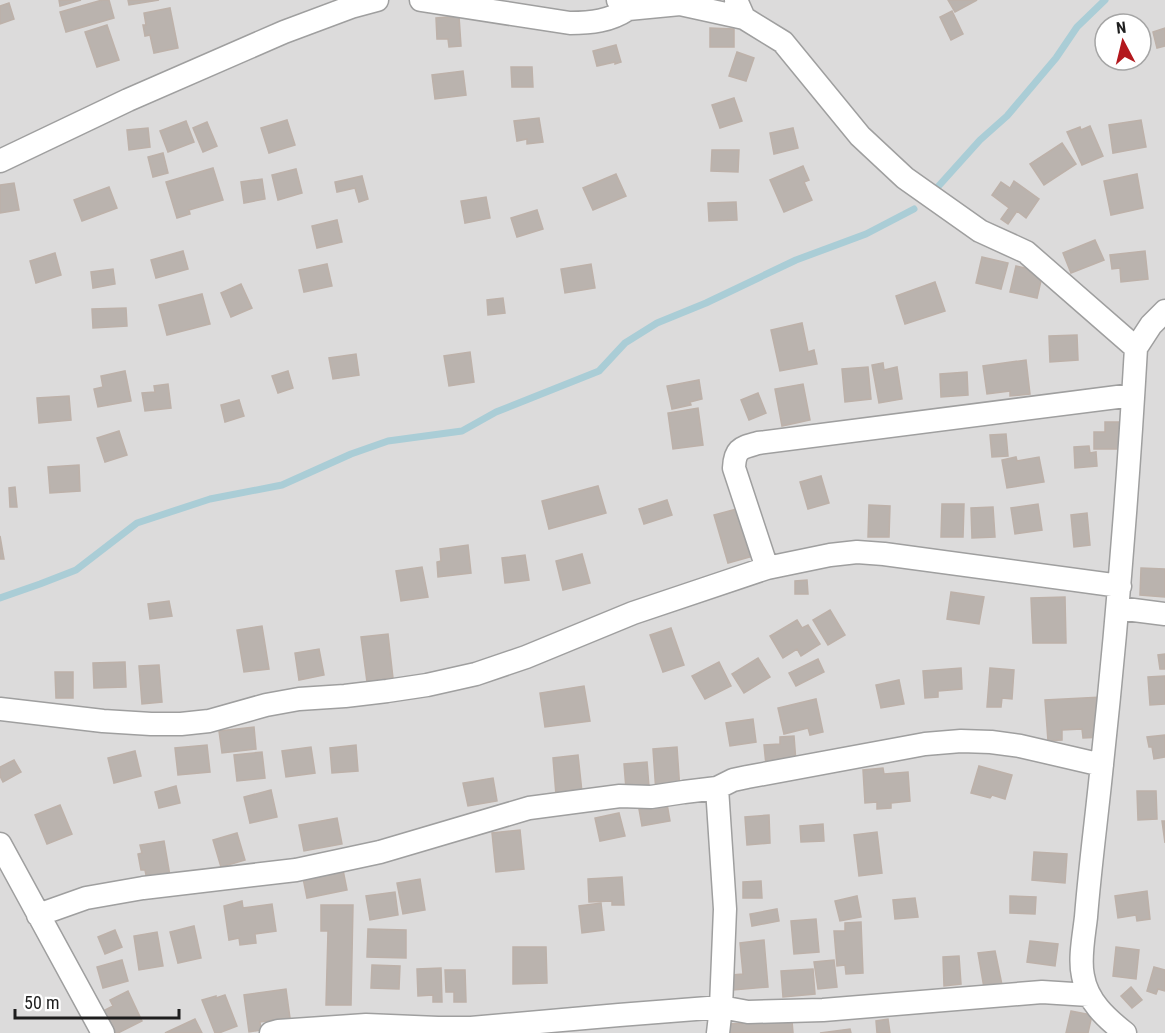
<svg xmlns="http://www.w3.org/2000/svg" width="1165" height="1033" font-family="'Roboto Condensed',sans-serif">
	<style>
		.residential { fill: #dcdbdb; fill-rule: evenodd }
		.lines { fill: none; stroke-linecap: round; stroke-linejoin: round }
		.stream { stroke: #aacdd6; stroke-width: 7 }
		.building { fill: #bab3ae; stroke: #bdb1a9; stroke-width: 1.5 }
		.minor-casing { stroke: #9f9f9f; stroke-width: 25 }
		.minor { stroke: #fff; stroke-width: 22 }
	</style>
	<rect width="100%" height="100%" fill="#edeae5"/>
	<path class="residential" d="M0,0H1165V1033H0ZM1105,24H1141V60H1105Z"/>
	<g class="lines">
		<path class="stream" d="M935,190L980,140L1007,116L1056,58L1077,27L1105,0
			M0,598L40,584L76,570L137,523L210,499L282,485L351,454L388,441L462,431L496,412L599,371L625,343L657,323L706,303L796,260L866,234L914,209"/>
	</g>
	<path class="building" d="M59,0H81L60,6Z
		M102,0H109L114,18L66,32L60,12Z
		M128,0H159L129,5Z
		M948,0H977L955,12Z
		M9,3L14,19L0,24V6Z
		M170,8L178,48L154,53L150,35L145,36L143,25H146L144,13Z
		M952,11L963,34L951,40L940,17Z
		M459,16L461,46L449,47L448,39H437L436,18Z
		M107,25L119,60L97,67L85,32Z
		M710,28L734,29V47H710Z
		M1165,28V46L1157,48L1153,32Z
		M616,45L621,62L615,64V62L597,66L593,51Z
		M737,52L754,58L746,81L729,76Z
		M511,67H532L533,87H512Z
		M463,71L466,95L435,99L432,75Z
		M734,98L742,121L720,128L712,105Z
		M539,118L543,142L527,144V139L517,141L514,121Z
		M287,120L295,145L269,153L261,128Z
		M1141,120L1146,147L1113,153L1109,125Z
		M186,121L194,142L168,152L160,131Z
		M207,122L217,146L203,152L193,128Z
		M1090,126L1103,156L1082,165L1067,132L1080,127L1081,130Z
		M148,128L150,147L129,150L127,130Z
		M793,128L798,148L774,154L770,133Z
		M1062,143L1076,164L1044,185L1030,164Z
		M712,150H739L738,172L711,171Z
		M163,153L168,173L153,177L148,157Z
		M803,166L809,180L804,182L812,200L784,212L770,180Z
		M213,168L223,200L189,210L190,214L177,218L166,182Z
		M296,169L302,193L278,200L272,175Z
		M616,174L626,196L593,210L583,188Z
		M1137,174L1143,208L1111,215L1104,181Z
		M362,176L368,199L359,202L355,188L337,192L335,182Z
		M262,179L265,199L244,203L241,182Z
		M1014,181L1039,199L1026,218L1017,211L1008,224L1001,219L1009,208L992,195L1001,182L1010,188Z
		M14,183L19,210L0,213V185Z
		M109,187L117,208L82,221L74,200Z
		M486,197L490,218L465,223L461,201Z
		M736,202L737,220L709,221L708,203Z
		M537,210L543,229L517,237L511,218Z
		M337,220L342,242L317,248L312,226Z
		M1095,240L1104,260L1071,273L1063,253Z
		M183,251L188,269L156,278L151,260Z
		M1145,251L1148,279L1121,282L1120,268L1112,269L1110,255Z
		M55,253L61,275L36,283L30,261Z
		M982,257L1008,263L1001,289L976,283Z
		M327,264L332,286L304,292L299,270Z
		M591,264L595,288L565,293L561,269Z
		M1016,266L1043,272L1037,298L1010,292Z
		M113,269L115,284L93,288L91,272Z
		M935,282L945,311L905,324L896,296Z
		M241,284L252,308L231,317L221,293Z
		M202,294L210,324L167,335L159,305Z
		M503,298L505,313L488,315L487,300Z
		M126,308L127,326L93,328L92,309Z
		M802,323L808,352L814,350L817,364L780,371L771,330Z
		M1077,335L1078,360L1050,362L1049,336Z
		M470,352L474,382L449,386L444,356Z
		M356,354L359,375L333,379L329,358Z
		M1026,360L1030,394L1010,396V391L987,394L983,366Z
		M883,363L884,370L897,367L902,399L879,403L872,365Z
		M868,367L871,399L845,402L842,369Z
		M125,371L131,401L98,407L94,389L103,387L101,376Z
		M288,371L293,388L278,393L272,376Z
		M967,372L968,395L941,397L940,374Z
		M699,380L702,399L690,402L691,405L672,409L667,386Z
		M168,384L171,408L145,411L142,393L155,392L154,386Z
		M803,384L810,420L782,426L775,389Z
		M758,393L766,413L749,420L741,400Z
		M69,396L71,420L39,423L37,398Z
		M239,400L244,416L225,422L221,405Z
		M698,408L703,445L673,449L668,413Z
		M1105,422H1122L1121,449H1094V432H1105Z
		M119,431L127,455L105,462L97,438Z
		M1006,434L1008,456L992,457L990,435Z
		M1089,446L1090,453L1096,452L1097,466L1075,468L1074,447Z
		M1016,457L1017,461L1039,457L1044,482L1007,488L1002,460Z
		M79,465L80,491L50,493L48,467Z
		M821,476L829,503L808,509L800,482Z
		M598,486L606,513L549,529L542,501Z
		M15,487L17,507H10L9,488Z
		M667,500L672,515L644,524L639,509Z
		M942,504H964L963,537H941Z
		M1038,504L1042,530L1015,534L1011,508Z
		M869,505L890,506L889,537H868Z
		M744,507L757,555L728,563L714,515Z
		M993,507L995,537L972,538L971,508Z
		M1087,513L1090,545L1074,547L1071,515Z
		M0,536L4,559H0Z
		M468,545L471,573L438,577L437,562L441,561L440,549Z
		M582,554L590,583L563,590L556,561Z
		M525,555L529,580L505,583L502,558Z
		M422,567L428,597L401,601L396,571Z
		M1141,568L1165,569V597L1140,595Z
		M807,580L808,594H795V581Z
		M951,592L984,597L979,624L947,619Z
		M1065,597L1066,643H1033L1031,598Z
		M169,601L172,616L150,619L148,604Z
		M830,610L845,635L828,645L813,620Z
		M797,620L802,628L808,625L820,644L801,656L797,649L783,658L770,636Z
		M262,626L269,669L244,672L237,630Z
		M671,628L684,665L663,672L650,635Z
		M388,634L393,678L367,682L361,637Z
		M319,649L324,675L299,680L295,653Z
		M1165,654V669H1160L1158,655Z
		M758,658L770,677L744,693L732,674Z
		M818,659L824,672L796,686L789,673Z
		M125,662L126,687L94,688L93,663Z
		M719,662L731,686L705,699L692,676Z
		M159,665L162,702L142,704L139,666Z
		M961,668L962,689L938,691V697L925,698L923,671Z
		M990,668L1014,670L1012,699L1002,698L1001,707H987Z
		M55,672H73V698H56Z
		M1165,676V704L1150,705L1148,677Z
		M899,680L904,704L881,708L876,685Z
		M584,686L590,721L545,727L540,693Z
		M1102,697L1104,737L1083,738L1082,729L1062,730V740L1048,741L1045,700Z
		M816,699L823,732L810,735L808,728L784,734L778,708Z
		M753,719L756,742L730,746L726,723Z
		M254,727L256,749L222,753L219,731Z
		M1165,735V757L1154,759L1152,747H1149L1147,737Z
		M794,736L796,762L766,765L764,745L780,744V737Z
		M207,745L210,772L178,775L175,748Z
		M356,745L358,771L332,773L330,748Z
		M311,747L315,773L286,777L282,751Z
		M677,747L680,791L656,793L653,749Z
		M135,751L141,776L114,783L108,758Z
		M262,752L265,778L237,781L234,755Z
		M578,755L582,792L556,795L553,758Z
		M14,760L21,772L3,782L0,776V767Z
		M647,762L649,787L626,789L624,764Z
		M979,766L1012,775L1005,799L992,795L990,798L971,793Z
		M883,768L884,774L908,772L910,801L891,803V808L877,809V802L865,803L863,770Z
		M493,778L497,801L468,806L463,783Z
		M176,786L180,803L159,808L155,792Z
		M271,790L277,817L250,823L244,797Z
		M1137,791H1156L1157,819L1138,820Z
		M667,804L670,821L642,826L639,809Z
		M60,805L72,834L47,844L35,815Z
		M619,813L625,836L600,841L595,818Z
		M769,815L770,843L747,845L745,817Z
		M337,818L342,844L304,851L299,825Z
		M1162,821H1165V843Z
		M823,824L824,841L801,842L800,826Z
		M520,830L524,869L496,872L492,833Z
		M877,832L882,873L859,876L854,835Z
		M237,833L245,860L221,867L213,840Z
		M164,841L170,876L147,880L145,870H141L138,854L142,853L140,845Z
		M1034,852L1067,854L1065,883L1032,880Z
		M343,870L347,890L307,898L303,878Z
		M622,877L624,905H612V901L589,902L588,879Z
		M420,879L425,910L403,914L397,883Z
		M761,881L762,898H743V882Z
		M1147,891L1150,919L1137,921L1136,915L1118,918L1115,896Z
		M395,892L398,915L370,920L366,896Z
		M857,896L861,917L840,921L835,901Z
		M1010,896L1036,897L1035,914L1010,913Z
		M915,898L918,917L895,919L893,900Z
		M242,901L243,908L272,904L276,931L255,934L256,943L240,945L239,938L229,940L224,906Z
		M601,903L604,930L582,933L579,906Z
		M321,905H353L351,1005H326L328,931H321Z
		M777,909L779,921L752,926L750,914Z
		M816,919L819,952L794,954L791,921Z
		M861,922L863,973L846,974L845,965L837,966L834,931H845V923Z
		M194,926L201,958L178,963L170,932Z
		M368,929L406,930V958L367,957Z
		M115,930L122,947L105,954L98,937Z
		M157,932L163,966L139,970L134,936Z
		M764,940L768,987L733,990L732,975L743,974L740,943Z
		M1030,941L1058,944L1055,966L1027,962Z
		M513,947H546L547,983L513,984Z
		M1116,947L1139,950L1136,979L1113,976Z
		M995,951L1002,985L984,988L978,953Z
		M959,956L961,984L944,986L943,957Z
		M122,960L128,981L103,988L97,967Z
		M834,960L837,987L818,989L814,962Z
		M372,965L400,966L399,989L371,988Z
		M1154,967L1165,970V991L1158,989L1156,994L1147,991Z
		M441,968L442,1002H433V995L418,996L417,969Z
		M813,969L815,994L783,997L781,971Z
		M445,970H465L466,1002H454V992H446Z
		M1131,987L1142,1000L1132,1008L1121,996Z
		M286,989L290,1018L260,1022L261,1030L249,1032L244,995Z
		M128,991L142,1021L118,1033H108L99,1013L113,1006L110,1000Z
		M225,995L237,1026L219,1033H215L202,1000L216,996V998Z
		M1071,1011L1092,1015L1088,1033H1066Z
		M195,1019L202,1033H165Z
		M888,1019L890,1033H877L876,1021Z
		M792,1021L793,1033H728V1024Z
		M850,1029L851,1033H820Z"/>
	<g class="lines">
		<g class="minor-casing">
			<path id="minor" d="M421,0L570,23C591,23 610,21 628,9
				M618,0L628,9L680,4L744,18
				M736,0L744,18L783,42L860,136L905,178L980,231L1026,252L1136,348
				M0,161L128,100L284,32L351,7L377,0
				M767,568L734,468C735,448 741,448 758,443L1133,395
				M1118,608L1165,614
				M0,709L103,721L151,724H181L209,721L266,705L299,699L345,696L387,691L427,685L476,674L526,657L633,613L767,568L830,555L857,552L884,554L1120,586
				M717,788L725,909L721,1007L718,1033
				M0,844L103,1033
				M38,915L86,898L143,888L296,870L380,852L529,808L620,796L651,797L684,792L717,788L733,780L747,777L925,744L961,741L991,742L1020,746L1102,765
				M271,1033L278,1031L366,1025L438,1028H471L619,1015L721,1007L748,1012L823,1010L1042,992L1089,995
				M1125,1033C1106,1018 1087,1001 1083,976C1079,959 1084,935 1086,917C1090,866 1097,815 1102,764C1117,626 1128,487 1136,348L1151,325L1165,311"/>
		</g>
		<use href="#minor" class="minor"/>
	</g>
	<g transform="translate(1123 42) rotate(353)"><circle r="28" fill="#ffffff" stroke="#a5a5a5" stroke-width="1.5"/>
	<path d="M0-4.5L10 22L0 15L-10 22Z" fill="#b3181d"/>
	<text y="-9" font-size="16" font-weight="bold" text-anchor="middle" fill="#1e1e1e">N</text>
	</g>
	<path d="M15 1009v9h164v-9" fill="none" stroke="#1e1e1e" stroke-width="3"/>
	<text x="24" y="1009" font-size="18" fill="#1e1e1e" stroke="#ffffff" stroke-width="4.5" paint-order="stroke">50 m</text>
</svg>
